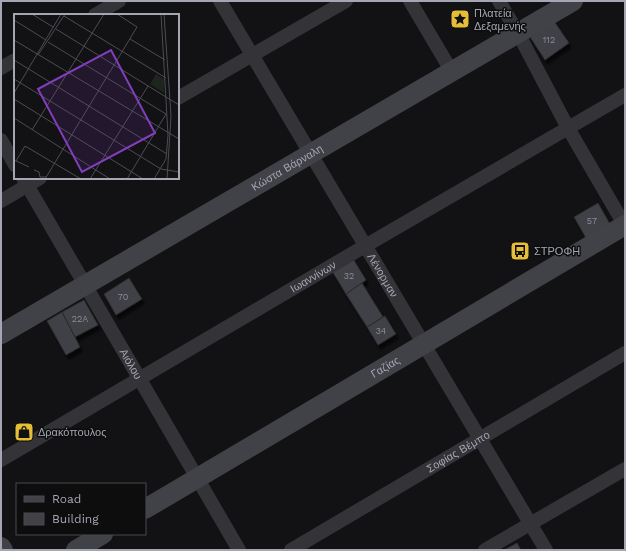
<svg xmlns="http://www.w3.org/2000/svg" width="626" height="551" font-family="'Work Sans',sans-serif">
	<style>
		.building { fill: #414146; stroke: #2c2c2f; filter: url(#shadow) }
		.lines { fill: none; stroke-linecap: round; stroke-linejoin: round }
		.street { stroke: #333338; stroke-width: 14 }
		.secondary { stroke: #414247; stroke-width: 20 }
		.labels { text-anchor: middle; dominant-baseline: central; stroke-width: 3; stroke-linejoin: round; paint-order: stroke }
		.number-label { font-size: 9px; fill: #8b8e98 }
		.poi-label { font-size: 11px; fill: #a4a7b3; stroke: #0d0d0e; text-anchor: start }
		.street-label { font-size: 11px; fill: #a4a7b3; stroke: #0d0d0e }
		.inset-road { fill: none; stroke: #4c4d53; stroke-width: 1 }
		.view { fill: #813ebd; fill-opacity: 0.15; stroke: #813ebd; stroke-width: 2 }
		.inset-edge { fill: none; stroke: #a4a7b3; stroke-width: 2 }
	</style>
	<defs>
		<filter id="shadow"><feDropShadow dx="2.5" dy="4.5" stdDeviation="1" flood-color="#0009"/></filter>
	</defs>
	<rect width="100%" height="100%" fill="#121113"/>
	<path class="building" d="M554,21L569,43L545,60L530,37Z
		M598,203L610,224L586,238L574,217Z
		M352,257L366,280L346,294L332,271Z
		M129,278L142,299L116,315L104,294Z
		M362,283L383,317L367,327L346,294Z
		M84,300L98,325L75,337L62,312Z
		M62,312L80,347L66,355L47,321Z
		M385,316L396,334L378,345L367,327Z
		M517,543L521,550H504Z"/>
	<g class="lines">
		<g class="street">
			<path id="s1" d="M220,1L546,550"/>
			<path d="M410,1L452,72"/>
			<path d="M499,1L518,33L568,128L625,226"/>
			<path d="M95,15L119,1"/>
			<path d="M1,68L15,60"/>
			<path d="M178,98L346,1"/>
			<path d="M1,140L15,165"/>
			<path id="s2" d="M23,178L239,550"/>
			<path d="M1,201L40,178"/>
			<path id="s3" d="M1,460L365,246L625,95"/>
			<path id="s4" d="M291,550L625,353"/>
			<path d="M485,550L625,469"/>
		</g>
		<g class="secondary">
			<path id="s5" d="M1,334L573,1"/>
			<path id="s6" d="M145,509L625,225"/>
			<path d="M1,547L3,550"/>
			<path d="M76,550L103,534"/>
		</g>
	</g>
	<defs>
		<g id="sight-square" transform="scale(1)"><rect x="-9" y="-9" width="18" height="18" rx="4" fill="#e5bd37" stroke="#0d0d0e"/><path d="M0-6L1.8-2.2L6-1.7L2.9 1.2L3.7 5.4L0 3.3L-3.7 5.4L-2.9 1.2L-6-1.7L-1.8-2.2Z" fill="#111"/></g>
		<g id="bus-square" transform="scale(1)"><rect x="-9" y="-9" width="18" height="18" rx="4" fill="#e5bd37" stroke="#0d0d0e"/><path d="M-5-6H5V4H4V6H2V4H-2V6H-4V4H-5ZM-3.5-4V0h7V-4ZM-3.5 1.2v1.5H-2V1.2ZM2 1.2v1.5H3.5V1.2Z" fill="#111"/></g>
		<g id="shop-square" transform="scale(1)"><rect x="-9" y="-9" width="18" height="18" rx="4" fill="#e5bd37" stroke="#0d0d0e"/><path d="M-5-2.5h2.3a2.7 3.5 0 0 1 5.4 0H5L5.5 6h-11ZM-1.5-2.5h3a1.5 2.3 0 0 0-3 0Z" fill="#111"/></g>
	</defs>
	<g fill-rule="evenodd">
		<use href="#sight-square" x="460" y="19"/>
		<use href="#bus-square" x="520" y="251"/>
		<use href="#shop-square" x="24" y="432"/>
	</g>
	<g class="labels">
		<g class="number-label">
			<text x="549" y="40">112</text>
			<text x="592" y="221">57</text>
			<text x="349" y="276">32</text>
			<text x="123" y="297">70</text>
			<text x="80" y="319">22A</text>
			<text x="381" y="331">34</text>
		</g>
		<g class="poi-label">
			<text x="474" y="13">Πλατεία<tspan x="474" dy="13">Δεξαμενής</tspan></text>
			<text x="534" y="251">ΣΤΡΟΦΗ</text>
			<text x="38" y="432">Δρακόπουλος</text>
		</g>
		<g class="street-label">
			<text stroke="none"><textPath href="#s5" startOffset="331">Κώστα Βάρναλη</textPath></text>
			<text stroke="none"><textPath href="#s3" startOffset="362">Ιωαννίνων</textPath></text>
			<text stroke="none"><textPath href="#s1" startOffset="319">Λένορμαν</textPath></text>
			<text stroke="none"><textPath href="#s2" startOffset="215">Αιόλου</textPath></text>
			<text stroke="none"><textPath href="#s6" startOffset="279">Γαζίας</textPath></text>
			<text stroke="none"><textPath href="#s4" startOffset="194">Σοφίας Βέμπο</textPath></text>
		</g>
	</g>
	<g transform="translate(14 14)">
		<rect width="165" height="165" fill="#121113"/>
		<path d="M142,60L150,65V79L136,70Z" fill="#1e251f"/>
		<path class="inset-road" d="M18,0L39,13M150,0L157,102L153,165M50,2L152,64M0,6L32,26M42,15L165,91M116,25L151,46M0,26L165,125M34,28L152,100M24,41L51,0M0,46L153,140M0,65L147,155L165,158M0,79L47,0M0,85L129,165M0,104L96,165M18,116L90,0M0,146L15,153M2,147L11,132L67,165M20,156L25,158L26,163H32M31,165L123,13L103,0M76,165L134,72M113,165L152,100M140,165L152,145L154,121L147,0"/>
		<path class="view" d="M97,36L141,119L68,158L24,75Z"/>
		<rect width="165" height="165" class="inset-edge"/>
	</g>
	<rect width="626" height="551" fill="none" stroke="#a4a7b3" stroke-width="4"/>
	<rect x="16" y="483" width="130" height="52" fill="#0d0d0e" stroke="#494b50"/>
	<rect x="24" y="496" width="20" height="6" fill="#414247" stroke="#494b50"/>
	<text x="52" y="503" font-size="12" fill="#a4a7b3">Road</text>
	<rect x="24" y="513" width="20" height="12" fill="#414146" stroke="#494b50"/>
	<text x="52" y="523" font-size="12" fill="#a4a7b3">Building</text>
</svg>
